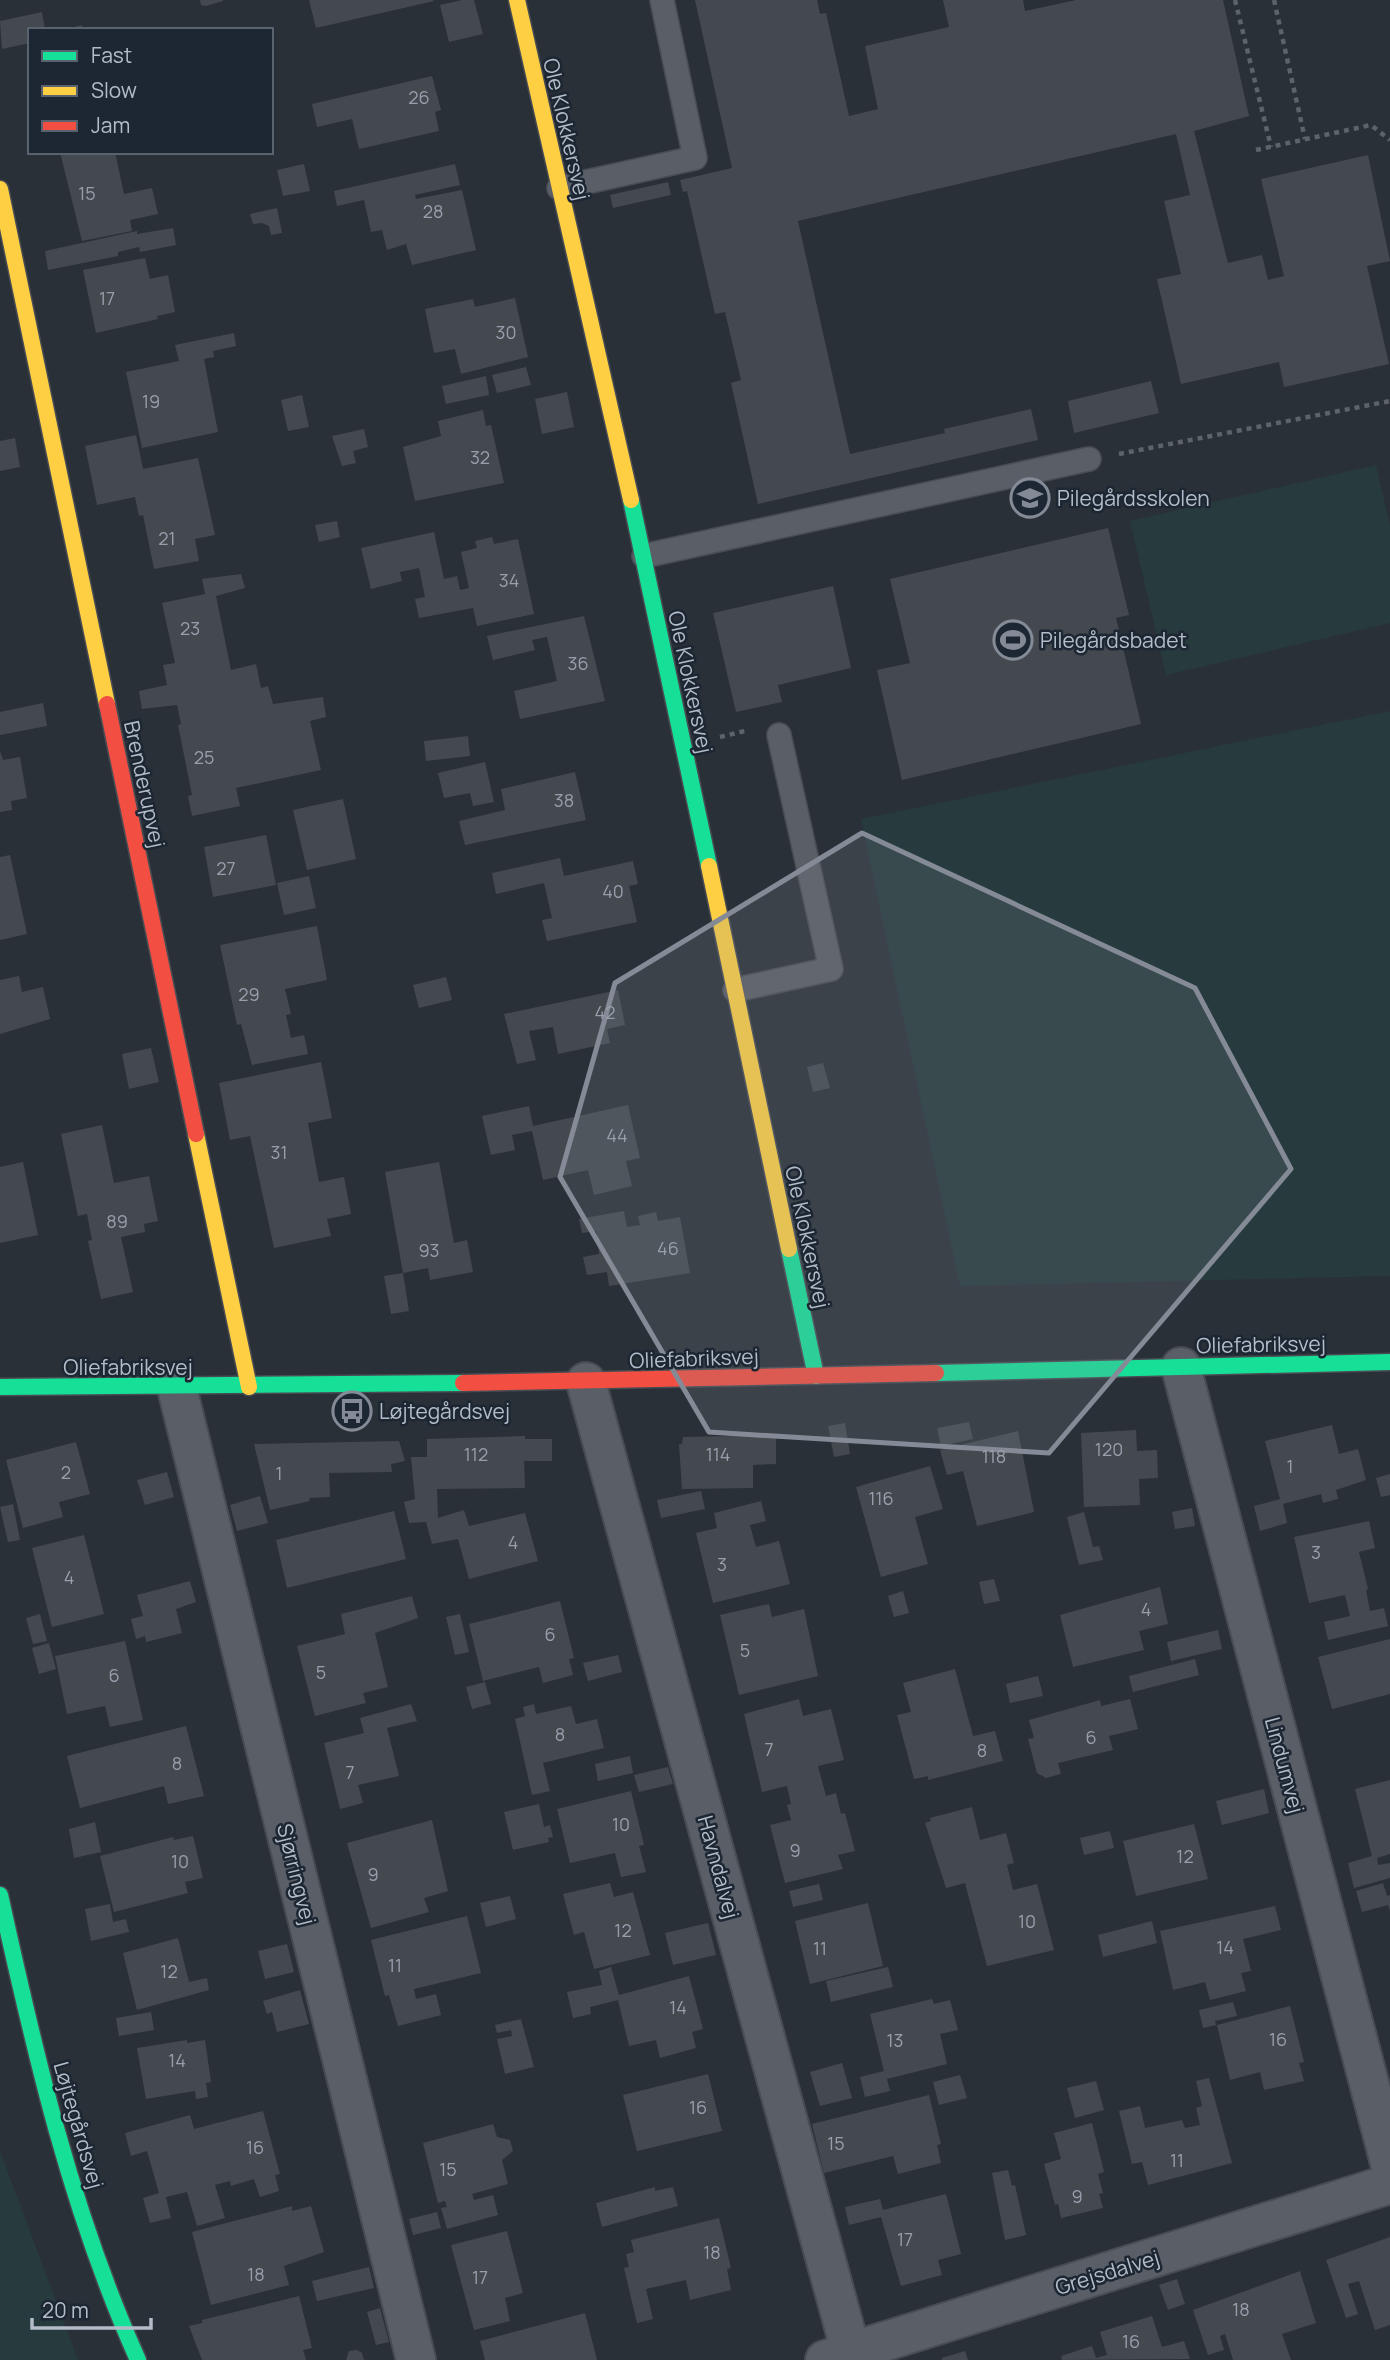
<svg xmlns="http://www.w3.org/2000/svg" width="1390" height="2360" font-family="Manrope,sans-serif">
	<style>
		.green { fill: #273a3e }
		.building { fill: #444950 }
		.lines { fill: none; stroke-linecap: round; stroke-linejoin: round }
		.lane-casing { stroke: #484c53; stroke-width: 26 }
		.street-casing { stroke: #484c53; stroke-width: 42 }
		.fast-casing { stroke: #484c53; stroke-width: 19 }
		.slow-casing { stroke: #484c53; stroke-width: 19 }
		.jam-casing { stroke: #484c53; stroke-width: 19 }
		.path { stroke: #5d636a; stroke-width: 4.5; stroke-dasharray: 5 5; stroke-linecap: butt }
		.lane { stroke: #5a5e66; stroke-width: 23 }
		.street { stroke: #5a5e66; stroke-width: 38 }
		.fast { stroke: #16e098; stroke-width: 16 }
		.slow { stroke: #ffcf43; stroke-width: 16 }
		.jam { stroke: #f24e42; stroke-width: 16 }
		.marked { fill: #848b96; fill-opacity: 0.2; stroke: #848b96; stroke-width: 5; stroke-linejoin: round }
		.labels { text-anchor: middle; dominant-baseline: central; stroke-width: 5; stroke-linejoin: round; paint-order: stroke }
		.number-label { font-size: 18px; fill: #989fab }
		.street-label { font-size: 21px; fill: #b4bcc9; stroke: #1d2633 }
		.poi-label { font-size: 21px; fill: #b4bcc9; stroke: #1d2633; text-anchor: start }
	</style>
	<rect width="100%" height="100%" fill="#2a3038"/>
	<path class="green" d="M1376,465L1390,526V623L1166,675L1130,521Z
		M1390,711V1276L960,1286L861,819Z
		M0,2151L78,2360H0Z"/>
	<path class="building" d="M200,0H223V1L206,6L201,5Z
		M309,0H433L434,1L316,28Z
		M462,0H474L483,34L449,42L440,5Z
		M695,0H817L820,14L826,13L849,116L878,109L865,46L949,27L943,0H1023L1025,11L1076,0H1223L1249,116L1194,131L1228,263L1262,255L1268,280L1284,276L1261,179L1368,155L1390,261L1367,266L1389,364L1284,387L1279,362L1181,384L1157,279L1181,274L1164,201L1190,195L1176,134L798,221L850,454L945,433L944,429L1031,409L1038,440L758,504L731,383L741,380L725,312L715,314L687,191L683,192L680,180L732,168Z
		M42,12L45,30H30V43L2,49L0,21Z
		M82,25L83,30H66V29Z
		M432,76L441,110L435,112L439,131L359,149L352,119L317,127L312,104Z
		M60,152H115L124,194L152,188L158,214L130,220L132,231L82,241Z
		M304,164L310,191L283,196L277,170Z
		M455,164L460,185L415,195L416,199L462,190L476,250L412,265L406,244L387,250L382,230L371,232L364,200L337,206L334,191Z
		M668,182L671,195L613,208L610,195Z
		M277,208L282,233L271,235L269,226L262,223L253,224L250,214Z
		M173,228L176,245L140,252L139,247L118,252V256L48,270L45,251L137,231V234Z
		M145,258L150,279L168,275L175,312L157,316L158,319L96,333L83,270Z
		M515,298L528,357L461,374L455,349L434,353L425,309L473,299L475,307Z
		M234,333L236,346L213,351L214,357L204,359L218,432L142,448L126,372L179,361L175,345Z
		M526,367L531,385L497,393L492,375Z
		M486,376L489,395L446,404L442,386Z
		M1151,381L1159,413L1074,433L1068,401Z
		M567,392L574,427L542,434L535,399Z
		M302,395L309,427L288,431L281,400Z
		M483,410L486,426L491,425L504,483L415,501L403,447L441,436L438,421Z
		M364,429L368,447L353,451L356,463L342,466L332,436Z
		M136,435L143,469L198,458L215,535L195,539L199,561L154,569L143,515L139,516L135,497L97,505L85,446Z
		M15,438L20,467L0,471V441Z
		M337,521L340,537L319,542L315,525Z
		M1108,528L1129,615L1116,618L1141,724L902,780L877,670L910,663L890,579Z
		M434,532L444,579L457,576L460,590L469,588L461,552L477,548L475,541L492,537L494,544L518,539L534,614L477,626L473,608L419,618L415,599L425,597L419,568L400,572L402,581L371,589L361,548Z
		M241,574L245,588L216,596L231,670L256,664L261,688L268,686L273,704L323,697L326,717L310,721L321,770L236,788L240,806L192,816L188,796L192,795L178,725L181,724L177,705L142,709L139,691L167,685L163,665L175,663L162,603L205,594L202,579Z
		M833,586L851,668L778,685L782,702L736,712L713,613Z
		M584,616L605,701L520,719L514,691L557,681L547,637L532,640L535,650L493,660L487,636Z
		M43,703L47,726L0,735V712Z
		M468,736L470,756L426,761L424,741Z
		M0,751L3,760L20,757L27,798L11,801L12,810L0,812Z
		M485,762L494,802L473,806L470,793L444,798L438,773Z
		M575,772L586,820L465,845L459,821L505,810L501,789Z
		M343,799L356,859L307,870L293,810Z
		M266,835L276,885L213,897L204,847Z
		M10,855L27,934L0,940V857Z
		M560,858L564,876L633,861L638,884L629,886L637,922L547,941L542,920L552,918L544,883L496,894L492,873Z
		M309,876L316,908L284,915L277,883Z
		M317,926L327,980L285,989L291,1014L286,1015L291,1038L304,1035L308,1054L252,1065L241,1024L237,1025L220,945Z
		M19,976L22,992L43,987L50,1019L0,1034V980Z
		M446,977L452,1000L419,1008L413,985Z
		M618,990L625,1025L607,1029L610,1043L558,1054L553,1027L529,1031L536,1060L517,1064L504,1014Z
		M151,1048L159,1082L129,1089L122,1054Z
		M321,1062L332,1118L308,1123L319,1182L344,1177L351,1214L327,1219L331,1236L274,1248L250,1136L230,1140L219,1083Z
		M823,1063L830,1088L813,1092L807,1067Z
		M628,1105L640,1158L626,1161L632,1186L594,1195L588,1170L543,1180L532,1131L512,1135L515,1150L491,1155L482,1116L529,1106L533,1126Z
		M102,1125L114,1183L149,1176L158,1221L144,1224L145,1232L121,1237L133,1292L101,1299L88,1241L92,1240L87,1214L78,1216L61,1134Z
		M23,1162L38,1235L0,1243V1167Z
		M439,1162L454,1243L467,1240L473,1272L430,1280L428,1268L403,1273L385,1172Z
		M624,1211L627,1227L640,1225L638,1216L656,1212L658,1221L680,1217L690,1273L609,1286L607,1272L587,1275L583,1257L599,1254L597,1234L596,1231L582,1233L579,1219Z
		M403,1273L409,1311L391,1314L384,1276Z
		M969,1422L973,1439L941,1446L937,1428Z
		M845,1423L850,1454L834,1457L828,1426Z
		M1332,1425L1339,1454L1358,1449L1366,1480L1336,1490L1338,1499L1323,1503L1321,1494L1283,1504L1287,1523L1260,1531L1254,1506L1280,1499L1265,1441Z
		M1136,1430L1137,1451L1157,1450L1158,1478L1139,1479L1140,1505L1084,1507L1081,1433Z
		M1018,1431L1034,1512L977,1526L963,1471L947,1475L940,1450Z
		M776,1435V1464L753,1465V1488L682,1489L679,1444H682L683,1437Z
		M525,1436V1439H552V1461H524L525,1488L437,1489L438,1518L464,1510L469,1526L525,1513L538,1561L469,1579L458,1539L432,1544L426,1522L409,1523L404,1502L415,1499L411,1457H427V1439Z
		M399,1441L405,1461L391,1464L392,1472L329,1473L330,1497L309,1498L310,1501L270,1510L254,1444Z
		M76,1442L90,1494L59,1502L63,1517L23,1528L6,1460Z
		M930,1466L943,1509L915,1517L928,1564L881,1577L856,1487Z
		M167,1472L174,1497L145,1505L137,1480Z
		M1390,1474V1495L1381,1497L1376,1478Z
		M701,1491L705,1509L661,1518L657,1500Z
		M260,1496L268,1523L237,1531L230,1505Z
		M761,1501L766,1521L750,1525L756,1547L779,1541L790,1584L713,1603L696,1533L717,1528L714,1513Z
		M13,1504L20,1540L8,1542L0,1507Z
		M1192,1508L1195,1526L1175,1529L1172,1512Z
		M394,1511L406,1559L287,1588L276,1540Z
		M1084,1512L1093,1547L1099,1546L1103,1560L1079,1565L1067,1517Z
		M1369,1521L1375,1548L1359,1552L1368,1589L1366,1590L1370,1611L1384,1608L1388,1626L1328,1640L1324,1622L1350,1616L1345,1595L1309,1603L1294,1537Z
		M84,1535L104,1614L52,1627L32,1548Z
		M994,1579L1000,1601L984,1604L979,1582Z
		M190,1581L196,1602L176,1609L182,1633L146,1642L145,1636L136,1639L131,1619L143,1616L137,1595Z
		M1160,1587L1168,1624L1139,1631L1144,1650L1073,1667L1060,1615Z
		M903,1591L909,1613L894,1617L888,1596Z
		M412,1596L418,1618L375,1633L388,1687L363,1693L366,1703L315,1716L297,1646L345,1634L341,1614Z
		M560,1601L574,1658L569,1659L573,1675L543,1683L539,1667L483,1681L469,1624Z
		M769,1604L772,1617L804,1609L818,1676L739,1695L720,1615Z
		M40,1614L47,1641L33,1644L26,1618Z
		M460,1614L469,1652L455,1655L446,1617Z
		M1218,1630L1222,1649L1171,1661L1167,1642Z
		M1390,1639V1694L1332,1709L1318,1657Z
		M125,1641L143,1720L110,1727L105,1706L67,1714L55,1656Z
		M49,1643L56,1669L39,1674L32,1648Z
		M618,1655L622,1672L588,1681L583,1663Z
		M1195,1659L1199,1675L1133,1692L1129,1676Z
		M955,1669L973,1736L995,1731L1003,1761L928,1780V1776L914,1779L897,1715L911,1712L903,1683Z
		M1038,1676L1043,1696L1010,1703L1006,1684Z
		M485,1682L491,1704L472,1709L466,1687Z
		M799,1699L803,1716L831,1709L844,1760L818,1766L826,1796L836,1793L841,1814L845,1813L855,1851L838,1855L843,1869L785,1883L770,1825L791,1820L787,1805L791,1804L787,1786L762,1792L744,1714Z
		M1130,1699L1138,1729L1109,1736L1113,1750L1058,1763L1061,1774L1046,1778L1037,1773L1028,1739L1034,1738L1029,1720L1100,1700L1101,1706Z
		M411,1704L417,1721L387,1728L399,1776L358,1785L363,1803L340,1809L324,1743L364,1733L360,1718Z
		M534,1704L536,1714L571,1706L576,1724L597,1719L604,1748L543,1763L550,1791L532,1795L515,1719L525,1716L523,1707Z
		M186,1726L204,1796L168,1804L164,1786L80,1808L67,1756Z
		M630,1756L633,1773L598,1781L595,1764Z
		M668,1767L673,1784L639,1792L634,1775Z
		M1390,1780V1854L1377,1858L1378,1865L1390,1863V1878L1354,1888L1348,1863L1372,1856L1355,1789Z
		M1264,1789L1269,1813L1222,1825L1216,1801Z
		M631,1791L644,1845L639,1846L646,1872L621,1877L615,1853L570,1863L557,1809Z
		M539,1804L544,1827L550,1825L553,1837L548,1838L549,1842L513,1850L504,1812Z
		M972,1807L980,1840L1006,1833L1014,1863L1007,1865L1013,1890L1037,1884L1054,1950L987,1966L965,1883L946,1888L925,1823L931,1821L930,1818Z
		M432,1820L448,1891L424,1898L429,1912L371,1928L347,1843Z
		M95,1822L101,1852L74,1858L69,1829Z
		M1194,1824L1208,1879L1136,1896L1123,1841Z
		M1110,1831L1114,1848L1084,1855L1080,1838Z
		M193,1836L203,1878L185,1882L188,1893L114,1912L100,1856L173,1837L174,1840Z
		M610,1883L614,1897L633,1892L650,1955L594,1969L584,1932L574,1935L563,1894Z
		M1383,1883L1387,1896L1390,1895V1911L1388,1905L1362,1912L1356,1891Z
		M819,1884L823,1900L793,1907L789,1891Z
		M510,1896L516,1919L486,1927L480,1903Z
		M868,1903L883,1966L810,1984L795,1921Z
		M110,1904L113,1922L126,1919L129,1932L91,1941L85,1909Z
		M1275,1906L1281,1930L1243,1939L1251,1971L1241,1973L1246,1991L1210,2000L1205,1982L1173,1990L1160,1931Z
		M467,1916L481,1973L414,1989L416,1999L436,1994L441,2015L398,2026L389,1995L385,1996L371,1940Z
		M1152,1921L1157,1943L1103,1957L1098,1935Z
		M708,1923L716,1955L673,1965L665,1933Z
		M178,1938L189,1982L207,1978L209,1990L137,2010L123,1953Z
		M287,1944L294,1972L265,1979L258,1951Z
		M611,1967L619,1995L689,1976L703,2029L692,2032L696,2048L660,2058L656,2040L629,2046L618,2000L590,2007L591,2014L573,2018L567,1992L602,1985L599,1971Z
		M888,1967L893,1987L831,2002L826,1981Z
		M300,1990L309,2024L277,2032L272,2012L267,2014L263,2001Z
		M932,1999L934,2004L950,2000L958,2030L940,2034L947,2064L887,2079L890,2091L865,2097L860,2077L884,2071L870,2014Z
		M1233,2002L1237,2016L1215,2021L1216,2025L1203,2028L1199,2010Z
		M1290,2006L1304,2062L1299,2063L1304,2081L1264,2090L1260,2072L1230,2080L1217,2025Z
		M151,2012L154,2030L119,2036L116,2018Z
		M521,2019L534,2067L505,2074L497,2039L512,2036L511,2030L497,2033L495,2025Z
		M187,2040V2043L205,2040L211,2082L206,2083L208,2097L196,2099L195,2091L146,2099L137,2048Z
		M842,2063L852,2098L820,2106L810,2072Z
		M708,2074L722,2131L637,2151L623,2095Z
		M960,2075L967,2098L939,2105L933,2082Z
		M1209,2078L1232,2163L1148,2185L1142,2162L1132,2164L1119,2111L1140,2106L1145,2128L1182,2120L1185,2128L1200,2125L1196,2108L1202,2106L1196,2081Z
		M1096,2081L1104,2110L1075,2118L1067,2088Z
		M929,2095L941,2144L937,2145L941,2163L898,2174L893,2156L824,2173L812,2124Z
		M263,2111L280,2174L275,2175L279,2191L260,2197L254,2179L231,2186L230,2181L215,2185L225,2218L197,2226L187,2192L166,2197L171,2218L150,2223L143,2198L159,2193L147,2151L131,2156L125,2133L190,2115L194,2129Z
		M1092,2123L1104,2172L1098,2174L1103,2193L1099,2194L1103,2208L1061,2218L1058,2204L1055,2205L1044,2164L1061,2159L1054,2133Z
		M493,2124L497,2137L510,2140L513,2151L502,2160L508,2184L472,2194L474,2200L493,2195L498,2215L447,2229L441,2208L447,2207L445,2201L438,2203L423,2143Z
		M1008,2170L1012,2186L1015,2185L1026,2235L1005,2240L992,2173Z
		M655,2187V2191L673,2187L678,2206L602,2227L596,2203Z
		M946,2194L961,2254L938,2260L942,2275L901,2286L881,2217L849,2225L845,2207L880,2199L883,2210Z
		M292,2206V2211L311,2206L324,2252L284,2266L289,2285L211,2305L192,2232Z
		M437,2212L441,2228L413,2235L409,2219Z
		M719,2218L731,2268L727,2269L731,2290L690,2300L686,2280L646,2289L653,2319L637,2323L624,2268L629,2267L626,2254L634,2252L631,2240Z
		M507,2231L523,2293L505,2298L510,2321L474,2330L451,2245Z
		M1390,2237V2325L1375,2330L1359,2281L1348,2284L1358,2314L1346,2318L1326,2260Z
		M369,2267L374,2288L317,2301L312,2281Z
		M1300,2271L1316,2323L1282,2334L1291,2360H1233L1225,2334L1220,2336L1224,2350L1208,2355L1193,2310Z
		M1177,2279L1185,2304L1168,2310L1159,2285Z
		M299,2296L312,2348L303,2350L306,2360H202L189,2326L202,2323V2320Z
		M380,2308L389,2342L376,2345L367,2312Z
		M585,2313L597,2360H485L480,2341Z
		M1152,2316L1162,2347L1184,2341L1190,2359L1062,2360L1061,2356L1092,2346L1096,2358L1107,2355L1100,2332Z
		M357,2350L362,2353L364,2360H346L349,2351Z
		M965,2351L968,2360H942V2358Z"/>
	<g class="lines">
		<g class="lane-casing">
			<path id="lane" d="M559,188L695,158L662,0
				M644,556L1089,459
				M735,990L831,969L779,735"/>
		</g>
		<g class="street-casing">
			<path id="street" d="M1181,1367L1390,2163
				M586,1382L851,2352
				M177,1388L416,2360
				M825,2360L1390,2184"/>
		</g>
		<g class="fast-casing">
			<path id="fast" d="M631,500L709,866
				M789,1249L816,1376
				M936,1373L1390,1362
				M0,1387L463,1383
				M0,1895C35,2054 71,2211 138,2360"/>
		</g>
		<g class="slow-casing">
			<path id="slow" d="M517,0L631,500
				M0,189L107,704
				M709,866L789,1249
				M196,1134L249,1387"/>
		</g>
		<g class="jam-casing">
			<path id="jam" d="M107,704L196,1134
				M463,1383L936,1373"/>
		</g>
		<path class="path" d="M1235,0L1271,147
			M1274,0L1305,139
			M1256,150L1371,125L1390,140
			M1119,454L1390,401
			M720,737L749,730"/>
		<use href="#lane" class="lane"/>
		<use href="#street" class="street"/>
		<use href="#fast" class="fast"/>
		<use href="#slow" class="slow"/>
		<use href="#jam" class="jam"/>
	</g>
	<path class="marked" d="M862,833L1195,988L1291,1169L1049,1453L709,1432L560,1177L615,983Z"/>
	<defs>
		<g id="school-ring" transform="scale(2.0125)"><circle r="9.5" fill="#1d2633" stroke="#848b96" stroke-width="1.5"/><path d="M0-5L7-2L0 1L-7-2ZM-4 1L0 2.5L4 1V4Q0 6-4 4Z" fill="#848b96"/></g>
		<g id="stadium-ring" transform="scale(2.0125)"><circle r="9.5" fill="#1d2633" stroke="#848b96" stroke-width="1.5"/><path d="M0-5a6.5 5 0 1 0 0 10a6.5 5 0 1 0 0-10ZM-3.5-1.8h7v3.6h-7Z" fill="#848b96"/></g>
		<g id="bus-ring" transform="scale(2.0125)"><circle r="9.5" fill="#1d2633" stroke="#848b96" stroke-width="1.5"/><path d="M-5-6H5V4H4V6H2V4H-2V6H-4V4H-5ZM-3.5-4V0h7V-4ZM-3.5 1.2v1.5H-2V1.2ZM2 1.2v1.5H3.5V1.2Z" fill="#848b96"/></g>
	</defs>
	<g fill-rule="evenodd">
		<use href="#school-ring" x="1030" y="498"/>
		<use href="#stadium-ring" x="1013" y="640"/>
		<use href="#bus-ring" x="352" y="1411"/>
	</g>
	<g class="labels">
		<g class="number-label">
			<text x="419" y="97">26</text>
			<text x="87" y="193">15</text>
			<text x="433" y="211">28</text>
			<text x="107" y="298">17</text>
			<text x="506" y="332">30</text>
			<text x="151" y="401">19</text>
			<text x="480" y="457">32</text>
			<text x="167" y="538">21</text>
			<text x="509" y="580">34</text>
			<text x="190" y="628">23</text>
			<text x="578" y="663">36</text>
			<text x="204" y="757">25</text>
			<text x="564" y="800">38</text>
			<text x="226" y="868">27</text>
			<text x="613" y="891">40</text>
			<text x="249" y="994">29</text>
			<text x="605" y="1012">42</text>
			<text x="617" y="1135">44</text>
			<text x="279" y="1152">31</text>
			<text x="117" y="1221">89</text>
			<text x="668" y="1248">46</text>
			<text x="429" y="1250">93</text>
			<text x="1109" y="1449">120</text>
			<text x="476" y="1454">112</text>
			<text x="718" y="1454">114</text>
			<text x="994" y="1456">118</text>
			<text x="1290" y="1466">1</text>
			<text x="66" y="1472">2</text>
			<text x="279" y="1473">1</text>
			<text x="881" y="1498">116</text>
			<text x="513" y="1542">4</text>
			<text x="1316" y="1552">3</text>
			<text x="722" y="1564">3</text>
			<text x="69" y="1577">4</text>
			<text x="1146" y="1609">4</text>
			<text x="550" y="1634">6</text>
			<text x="745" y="1650">5</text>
			<text x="321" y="1672">5</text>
			<text x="114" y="1675">6</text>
			<text x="560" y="1734">8</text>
			<text x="1091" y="1737">6</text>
			<text x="769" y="1749">7</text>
			<text x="982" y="1750">8</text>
			<text x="177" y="1763">8</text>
			<text x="350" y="1772">7</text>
			<text x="621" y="1824">10</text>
			<text x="795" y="1850">9</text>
			<text x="1185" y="1856">12</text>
			<text x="180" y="1861">10</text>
			<text x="373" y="1874">9</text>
			<text x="1027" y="1921">10</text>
			<text x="623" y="1930">12</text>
			<text x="1225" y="1947">14</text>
			<text x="820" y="1948">11</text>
			<text x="395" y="1965">11</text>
			<text x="169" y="1971">12</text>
			<text x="678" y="2007">14</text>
			<text x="1278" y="2039">16</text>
			<text x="895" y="2040">13</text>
			<text x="177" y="2060">14</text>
			<text x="698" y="2107">16</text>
			<text x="836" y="2143">15</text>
			<text x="255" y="2147">16</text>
			<text x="1177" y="2160">11</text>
			<text x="448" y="2169">15</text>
			<text x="1077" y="2196">9</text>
			<text x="905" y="2239">17</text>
			<text x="712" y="2252">18</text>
			<text x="256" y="2274">18</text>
			<text x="480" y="2277">17</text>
			<text x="1241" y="2309">18</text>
			<text x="1131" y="2341">16</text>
		</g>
		<g class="street-label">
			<text transform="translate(567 129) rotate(77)">Ole Klokkersvej</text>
			<text transform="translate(691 682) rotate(78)">Ole Klokkersvej</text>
			<text transform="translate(145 784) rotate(78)">Brenderupvej</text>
			<text transform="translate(808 1237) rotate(78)">Ole Klokkersvej</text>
			<text transform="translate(1261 1344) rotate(-1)">Oliefabriksvej</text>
			<text transform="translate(694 1358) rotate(-2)">Oliefabriksvej</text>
			<text x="128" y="1367">Oliefabriksvej</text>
			<text transform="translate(1285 1765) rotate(75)">Lindumvej</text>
			<text transform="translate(719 1867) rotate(75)">Havndalvej</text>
			<text transform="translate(297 1874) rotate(76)">Sjørringvej</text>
			<text transform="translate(79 2125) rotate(74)">Løjtegårdsvej</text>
			<text transform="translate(1107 2272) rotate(-17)">Grejsdalvej</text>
		</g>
		<g class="poi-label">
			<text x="1057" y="498">Pilegårdsskolen</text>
			<text x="1040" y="640">Pilegårdsbadet</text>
			<text x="379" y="1411">Løjtegårdsvej</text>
		</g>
	</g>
	<rect x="28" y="28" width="245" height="126" fill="#1d2633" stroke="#59626f" stroke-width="2"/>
	<rect x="42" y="51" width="35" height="10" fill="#16e098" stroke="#59626f" stroke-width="2"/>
	<text x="91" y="63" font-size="21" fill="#b4bcc9">Fast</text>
	<rect x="42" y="86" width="35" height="10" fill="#ffcf43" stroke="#59626f" stroke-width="2"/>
	<text x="91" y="98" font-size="21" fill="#b4bcc9">Slow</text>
	<rect x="42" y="121" width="35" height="10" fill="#f24e42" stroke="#59626f" stroke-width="2"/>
	<text x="91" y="133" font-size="21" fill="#b4bcc9">Jam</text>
	<path d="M32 2318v10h119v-10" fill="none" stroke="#b4bcc9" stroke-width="3.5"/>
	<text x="42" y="2318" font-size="21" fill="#b4bcc9" stroke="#1d2633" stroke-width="5" paint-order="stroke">20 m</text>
</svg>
